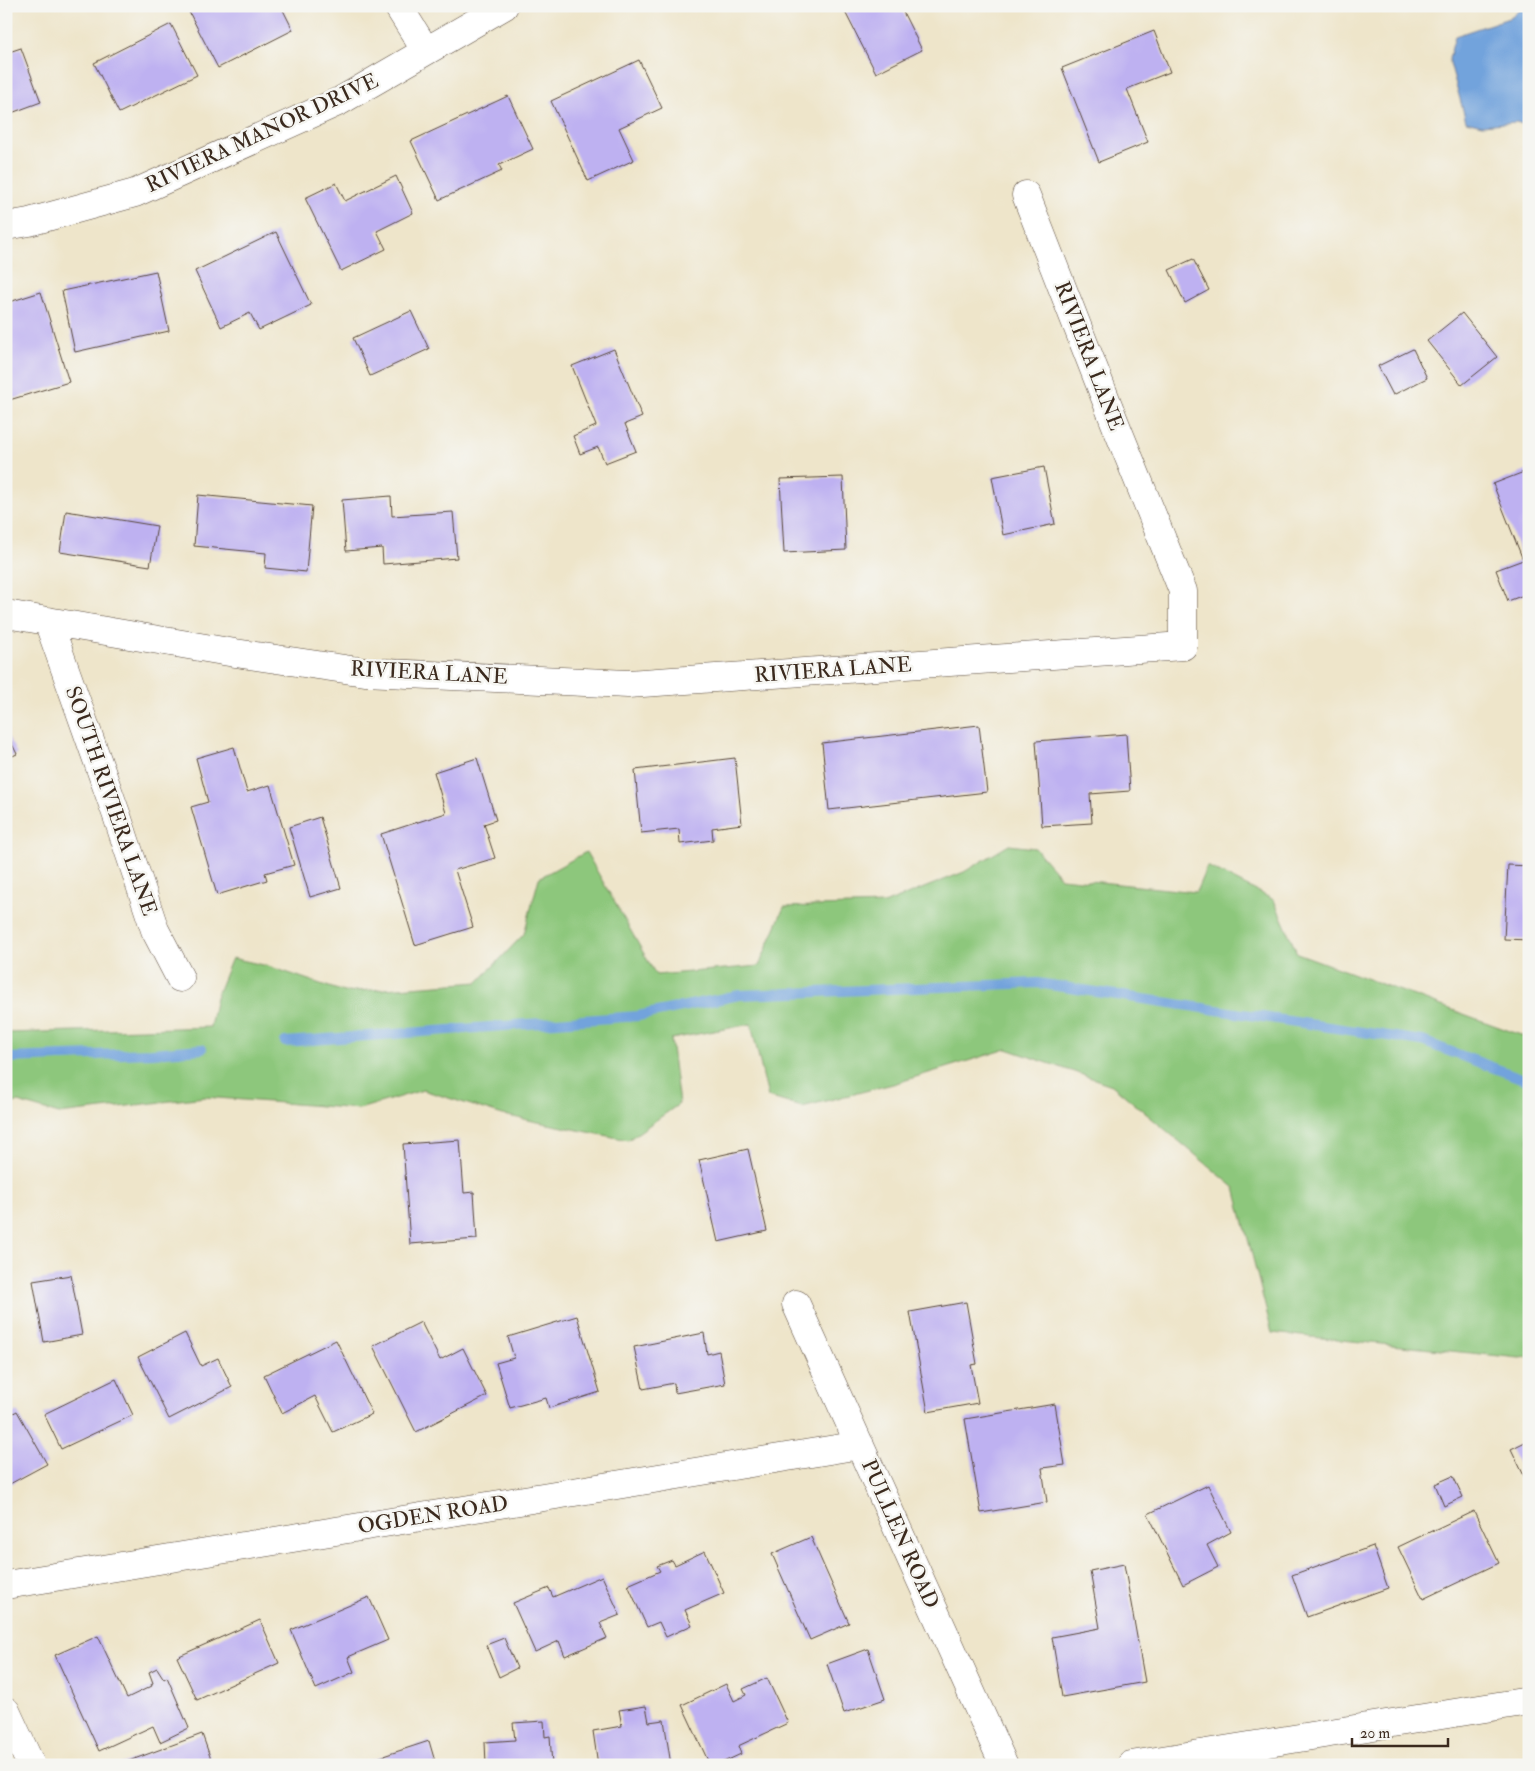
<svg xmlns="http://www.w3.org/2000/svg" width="1535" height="1771" font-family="'IM FELL Double Pica',serif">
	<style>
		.green { fill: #8dc77b; stroke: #64784c }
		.water { fill: #72a3dc; stroke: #56667d }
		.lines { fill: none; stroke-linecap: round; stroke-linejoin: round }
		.stream { stroke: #72a3dc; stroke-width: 10 }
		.building { fill: #beb1f1 }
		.street-casing { stroke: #564638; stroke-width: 29 }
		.street { stroke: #fff; stroke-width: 28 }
		.labels { text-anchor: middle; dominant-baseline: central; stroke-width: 5; stroke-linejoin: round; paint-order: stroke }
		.street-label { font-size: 21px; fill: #3b2a1e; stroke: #f6f6f2 }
	</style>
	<rect width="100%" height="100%" fill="#f6f6f2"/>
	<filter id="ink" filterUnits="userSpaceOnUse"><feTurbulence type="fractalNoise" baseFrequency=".02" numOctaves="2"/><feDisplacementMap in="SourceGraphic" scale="10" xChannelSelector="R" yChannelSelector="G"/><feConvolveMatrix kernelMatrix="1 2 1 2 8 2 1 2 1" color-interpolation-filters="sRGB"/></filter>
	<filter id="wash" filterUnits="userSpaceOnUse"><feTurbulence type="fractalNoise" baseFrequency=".0096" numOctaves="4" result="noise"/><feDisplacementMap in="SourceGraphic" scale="20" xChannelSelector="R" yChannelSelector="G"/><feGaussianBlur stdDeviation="1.12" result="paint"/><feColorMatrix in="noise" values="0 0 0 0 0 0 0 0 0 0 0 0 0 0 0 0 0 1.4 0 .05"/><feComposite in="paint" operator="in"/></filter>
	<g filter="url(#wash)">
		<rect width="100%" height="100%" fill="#eee5ca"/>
		<path class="green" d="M1009,845L1035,848L1061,878L1196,892L1207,866L1274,900L1297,953L1529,1038V1357L1520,1358L1272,1333L1235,1188L1112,1085L1007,1049L893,1084L802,1107L768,1097L751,1024L671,1039L679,1104L628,1140L503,1115L423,1090L359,1109L205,1097L59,1114L18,1102L6,1104V1033L210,1027L216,997L232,958L268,966L344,992L478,982L524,934L539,878L586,852L656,975L759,966L784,907L884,904L964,872Z"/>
		<path class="water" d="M1522,6H1529V126L1516,122L1482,125L1466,121L1449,59L1455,36L1512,17Z"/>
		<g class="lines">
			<path class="stream" d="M285,1042L638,1016L739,995L1037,983L1422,1041L1529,1081
				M6,1058L152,1053L202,1049"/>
		</g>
		<g id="blocks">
			<path class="building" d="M190,6H281L293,30L218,68L187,8Z
				M842,6H900L922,50L876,73Z
				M171,24L197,75L119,113L94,63Z
				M1154,31L1170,72L1127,89L1148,142L1099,162L1062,68Z
				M21,48L41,102L6,115V53Z
				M639,60L662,108L619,128L634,160L588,181L551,101Z
				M508,96L533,149L499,165L502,171L439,200L411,141Z
				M396,176L413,213L377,231L386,249L341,271L305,198L336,183L345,201Z
				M276,232L311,305L259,330L250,313L221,327L195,271Z
				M1193,259L1209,290L1185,303L1169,270Z
				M156,271L169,331L75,352L62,291Z
				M41,292L69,382L6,401V303Z
				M411,311L429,349L370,376L353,338Z
				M1462,313L1497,357L1462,385L1427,341Z
				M614,349L642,417L625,424L636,451L605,463L598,447L580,454L573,436L596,426L572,366Z
				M1413,349L1427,378L1393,395L1378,366Z
				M1044,467L1055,524L1003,535L992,477Z
				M1529,470V593L1508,601L1496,570L1523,560L1493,484Z
				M843,477L846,550L784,553L780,479Z
				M198,495L312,506L306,572L265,568L266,553L194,546Z
				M391,496L392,516L453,512L457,558L383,564L382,548L346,551L342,500Z
				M66,511L157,526L150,566L60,552Z
				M979,725L987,792L829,810L822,743Z
				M6,732L17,754L6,759Z
				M1126,734L1130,791L1090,794L1092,823L1042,826L1036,741Z
				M234,747L247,792L270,785L294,865L265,873L267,880L217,895L191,807L208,802L196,758Z
				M477,758L496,820L484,824L495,858L455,870L473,927L415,945L381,834L446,813L434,772Z
				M735,758L742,824L712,828L713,840L680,844L679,829L641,833L635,770Z
				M320,817L341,888L310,897L289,827Z
				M1508,865L1529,866V940L1504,939Z
				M460,1140L464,1193L474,1192L477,1239L410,1244L403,1144Z
				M748,1149L767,1231L718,1242L699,1160Z
				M71,1275L82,1335L44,1342L33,1281Z
				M966,1302L977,1364L971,1365L978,1403L928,1412L910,1312Z
				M577,1316L600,1392L549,1408L546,1398L510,1408L496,1363L514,1358L508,1337Z
				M421,1322L440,1360L463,1348L487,1396L416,1432L373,1346Z
				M185,1333L201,1366L218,1358L232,1387L169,1419L138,1357Z
				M704,1333L707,1354L719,1351L725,1384L675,1393L674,1383L643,1389L634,1347Z
				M336,1340L372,1414L333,1432L315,1396L282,1413L264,1375Z
				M116,1379L133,1415L61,1449L44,1414Z
				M1055,1404L1065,1465L1042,1468L1047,1502L981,1513L965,1419Z
				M6,1409L10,1415L17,1411L47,1464L6,1486Z
				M1529,1440V1486L1511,1449Z
				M1453,1476L1463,1497L1444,1506L1435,1484Z
				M1208,1485L1231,1532L1207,1545L1218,1567L1183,1585L1148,1514Z
				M1474,1511L1499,1563L1423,1599L1398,1547Z
				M811,1537L849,1623L810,1640L772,1554Z
				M1373,1546L1388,1588L1307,1617L1292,1575Z
				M705,1551L724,1593L685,1610L692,1625L666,1637L659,1622L647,1627L628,1585L660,1571L657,1566L672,1560L675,1565Z
				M1124,1564L1145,1682L1062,1697L1052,1637L1100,1628L1090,1571Z
				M602,1576L620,1615L600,1623L607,1638L565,1656L559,1641L535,1652L513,1603L549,1588L553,1597Z
				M369,1597L388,1640L348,1657L354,1672L316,1689L291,1630Z
				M260,1620L279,1663L197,1700L177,1657Z
				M98,1636L127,1698L152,1686L151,1684L153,1683L149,1672L157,1668L164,1679L167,1677L189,1728L160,1742L153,1726L99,1751L55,1655Z
				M504,1638L517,1668L499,1677L486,1645Z
				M868,1649L885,1699L844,1713L827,1664Z
				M767,1678L788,1723L738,1746L741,1754L717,1765H710L682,1705L726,1684L734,1701L746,1695L743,1689Z
				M646,1706L649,1722L664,1720L671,1765H598L593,1731L622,1726L619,1710Z
				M544,1721L545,1737L550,1736L552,1765H486L485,1742L515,1740L513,1723Z
				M202,1734L213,1765H118Z
				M429,1741L436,1765H362V1763Z"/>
		</g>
	</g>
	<g filter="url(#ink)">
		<use href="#blocks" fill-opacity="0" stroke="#564638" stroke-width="1"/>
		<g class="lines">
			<g class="street-casing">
				<path id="street" d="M398,6L426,51
					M6,226L29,222L135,193L340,101L504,6
					M6,614L235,653L365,672L628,684L1183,646V591L1115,423L1026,195
					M48,621L117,816L155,930L180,978
					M796,1304L1004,1765
					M6,1585L860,1445
					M6,1711L31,1765
					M1131,1765L1529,1701"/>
			</g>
			<use href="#street" class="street"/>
		</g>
	</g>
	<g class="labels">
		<g class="street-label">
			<text transform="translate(262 133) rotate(-25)">RIVIERA MANOR DRIVE</text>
			<text transform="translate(1089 356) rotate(69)">RIVIERA LANE</text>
			<text transform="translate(833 670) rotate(-4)">RIVIERA LANE</text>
			<text transform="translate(429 673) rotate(3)">RIVIERA LANE</text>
			<text transform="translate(111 801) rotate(71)">SOUTH RIVIERA LANE</text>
			<text transform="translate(433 1515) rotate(-9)">OGDEN ROAD</text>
			<text transform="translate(900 1534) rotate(66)">PULLEN ROAD</text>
		</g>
	</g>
	<rect width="1535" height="1771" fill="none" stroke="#f6f6f2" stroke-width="25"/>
	<path d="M1352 1738v8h96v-8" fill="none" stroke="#3b2a1e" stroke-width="2.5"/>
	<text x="1360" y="1738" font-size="15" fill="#3b2a1e" stroke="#f6f6f2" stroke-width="4" paint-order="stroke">20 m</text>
</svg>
